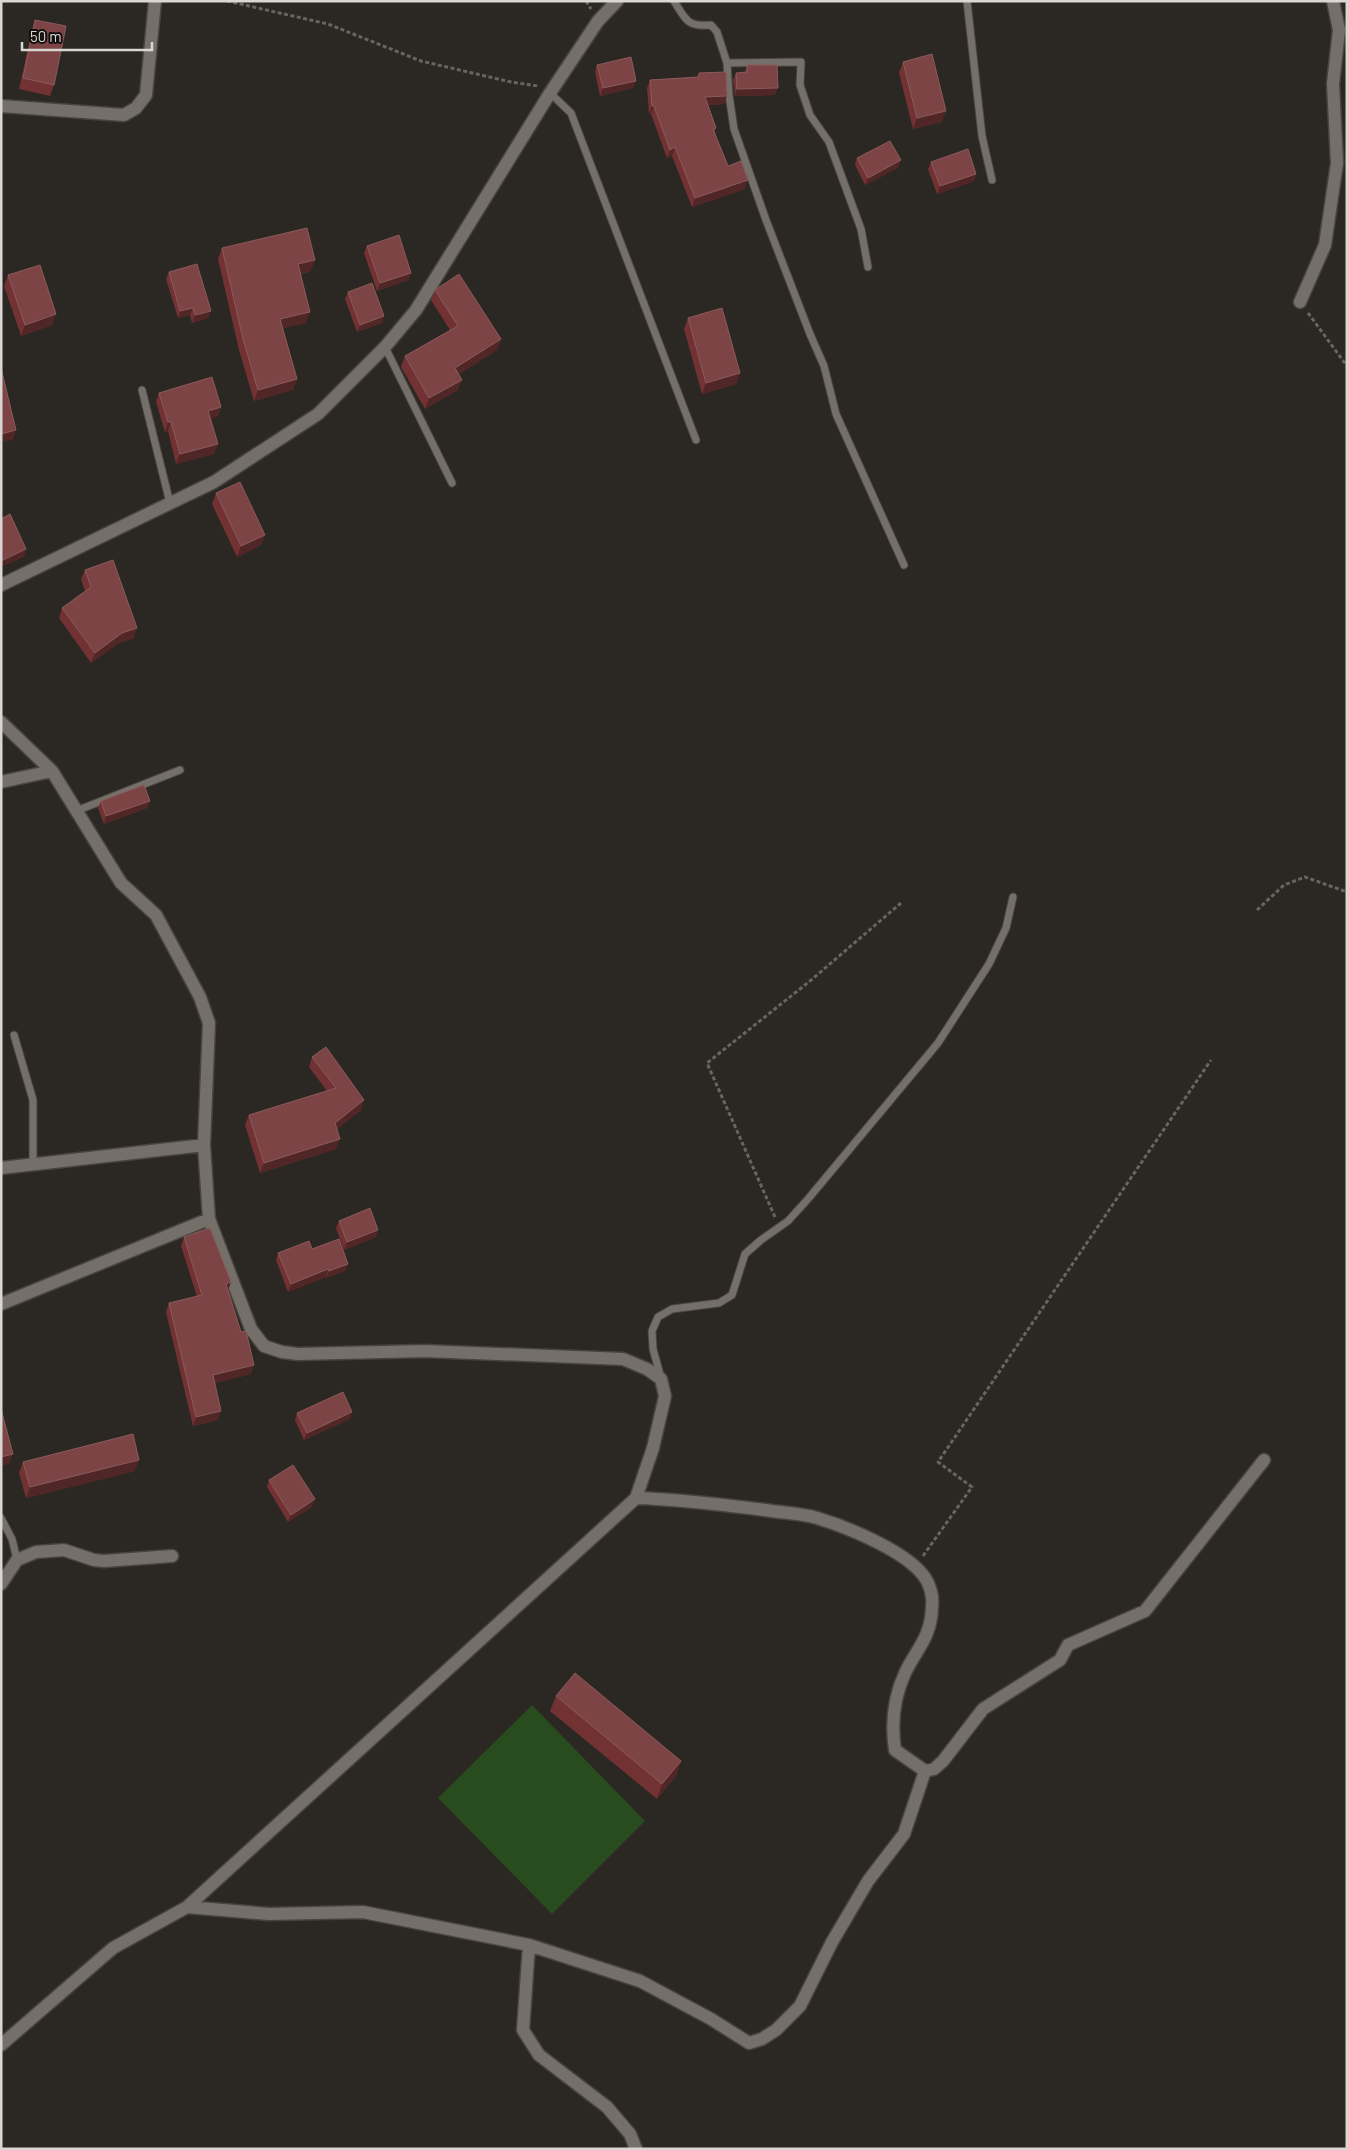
<svg xmlns="http://www.w3.org/2000/svg" width="1348" height="2150" font-family="Barlow,sans-serif">
	<style>
		.green { fill: #284c1d }
		.lines { fill: none; stroke-linecap: round; stroke-linejoin: round }
		.lane-casing { stroke: #47433f; stroke-width: 9 }
		.street-casing { stroke: #47433f; stroke-width: 15 }
		.path { stroke: #686560; stroke-width: 3; stroke-dasharray: 4 2.5; stroke-linecap: butt }
		.lane { stroke: #746f69; stroke-width: 7 }
		.street { stroke: #746f69; stroke-width: 12 }
		.wall { fill: #723234 }
		.shaded-wall { fill: #512626 }
		.building { fill: #7d4445; stroke: #8b5b5b }
	</style>
	<rect width="100%" height="100%" fill="#2b2722"/>
	<path class="green" d="M532,1705L645,1821L552,1914L438,1798Z"/>
	<g class="lines">
		<g class="lane-casing">
			<path id="lane" d="M674,1C686,20 687,27 711,25L717,32L727,63L729,95L734,129L766,220L810,334L824,366L836,414L904,565
				M967,1L982,136L992,180
				M727,63L801,62L800,85L810,115L829,142L861,229L868,267
				M550,93L571,113L696,440
				M385,347L452,483
				M142,390L170,503
				M76,811L180,770
				M14,1035L33,1100V1164
				M661,1378L653,1349L652,1331L658,1317L672,1309L719,1303L732,1295L745,1254L761,1240L788,1221L808,1199L938,1043L989,964L1006,928L1013,897
				M1,1518L12,1539L17,1560"/>
		</g>
		<g class="street-casing">
			<path id="street" d="M1,106L124,115L136,108L146,95L155,1
				M1300,302L1325,245L1337,163L1333,84L1339,30L1333,1
				M1,585L214,482L318,414L385,347L416,310L550,93L598,21L617,1
				M1,722L52,771L121,883L156,915L200,997L209,1023L204,1145L209,1219L251,1329L264,1346L282,1352L298,1354L425,1351L623,1359L647,1369L661,1379L665,1396L653,1448L636,1498L187,1907L113,1948L1,2045
				M1,782L52,771
				M1,1168L204,1145
				M1,1304L209,1219
				M636,1498C680,1499 722,1505 765,1510C782,1513 801,1513 817,1518C847,1527 912,1553 927,1581C931,1589 933,1599 932,1607C931,1638 917,1648 905,1673C894,1697 891,1724 895,1750L925,1771
				M1,1584L17,1560L36,1552L64,1550L94,1560L104,1561L172,1556
				M187,1907L269,1914L363,1912L529,1945L640,1981L711,2019L749,2043L762,2039L776,2030L800,2006L832,1942L868,1881L904,1834L925,1771L934,1769L943,1761L983,1709L1060,1660L1068,1645L1145,1611L1264,1460
				M529,1945L523,2030L539,2055L607,2107L630,2134L636,2149"/>
		</g>
		<path class="path" d="M227,1L328,24L421,61L511,82L538,86
			M586,1L591,9
			M1308,313L1347,366
			M1257,910L1284,885L1305,877L1347,892
			M775,1217L707,1063L810,981L901,903
			M923,1556L972,1487L938,1462L1211,1060"/>
		<use href="#lane" class="lane"/>
		<use href="#street" class="street"/>
	</g>
	<path class="wall" d="M35,20L54,85L50,96L19,89L32,30Z
		M903,62L942,122L913,129L899,73Z
		M597,65L633,88L600,96L595,72Z
		M747,65L775,95L735,96L733,80L736,73L745,72Z
		M699,73L727,96L724,104L708,105L716,128L714,133L728,166L745,189L692,207L672,156L667,158L651,114H649L647,88L650,80L697,77Z
		M857,158L898,168L865,185L855,165Z
		M931,162L976,174L974,181L937,194L928,169Z
		M367,246L411,273L408,280L377,291L364,253Z
		M222,248L311,271L301,274L306,323L283,328L297,379L293,390L254,401L239,350L218,259Z
		M169,272L208,318L192,323L190,315L178,318L166,279Z
		M8,275L52,325L21,336L4,286Z
		M435,290L501,339L497,350L459,374L458,390L425,409L401,367L405,356L450,330L431,300Z
		M348,292L384,316L382,323L357,332L345,299Z
		M688,318L740,373L736,384L702,394L684,329Z
		M159,393L221,407L218,416L211,418L218,444L214,454L176,464L168,431L165,432L156,402Z
		M216,493L265,535L261,545L237,557L212,504Z
		M85,570L134,638L119,643L91,663L59,618L62,608L85,591L81,579Z
		M101,801H150L147,808L104,824L98,808Z
		M312,1057L361,1110L337,1129L336,1149L260,1173L245,1125L249,1115L327,1091L309,1067Z
		M339,1221L376,1237L344,1250L336,1228Z
		M184,1237L228,1290L251,1374L215,1383L218,1420L193,1426L166,1312L169,1303L197,1297L181,1246Z
		M312,1249L348,1264L345,1271L326,1278V1277L288,1292L276,1260L278,1253Z
		M297,1413L350,1419L304,1440L295,1420Z
		M23,1462L135,1471L26,1498L19,1473Z
		M269,1480L312,1507L288,1522L267,1487Z
		M556,1696L681,1761L676,1776L657,1799L550,1711Z"/>
	<path class="shaded-wall" d="M636,81L633,88L600,96L603,88Z
		M778,88L775,95L735,96L737,89Z
		M727,96L724,104L702,105L705,97Z
		M652,106H654L651,114H649Z
		M946,111L942,122L913,129L917,118Z
		M675,147L672,156L667,158L670,150Z
		M901,160L898,168L865,185L868,178Z
		M976,174L974,181L937,194L940,186Z
		M748,180L745,189L692,207L695,198Z
		M315,260L311,271L294,275L298,264Z
		M411,273L408,280L377,291L380,283Z
		M193,308L190,315L178,318L180,311Z
		M211,311L208,318L192,323L195,315Z
		M310,312L306,323L276,330L280,319Z
		M56,314L52,325L21,336L25,325Z
		M384,316L382,323L357,332L360,325Z
		M501,339L497,350L451,379L455,368Z
		M740,373L736,384L702,394L706,383Z
		M297,379L293,390L254,401L258,390Z
		M462,380L458,390L425,409L429,398Z
		M221,407L218,416L205,420L208,411Z
		M168,422H171L168,431L165,432Z
		M16,430L13,440L1,442V434Z
		M218,444L214,454L176,464L180,454Z
		M265,535L261,545L237,557L241,546Z
		M26,549L24,557L1,567V561Z
		M137,628L134,638L119,643L91,663L95,653L122,633Z
		M150,801L147,808L104,824L106,816Z
		M364,1100L361,1110L331,1134L335,1123Z
		M340,1139L336,1149L260,1173L264,1163Z
		M378,1230L376,1237L344,1250L347,1242Z
		M348,1264L345,1271L326,1278L329,1271Z
		M328,1269L326,1277L288,1292L291,1284Z
		M231,1282L228,1291L226,1284Z
		M254,1365L251,1374L210,1384L213,1375Z
		M221,1411L218,1420L193,1426L196,1417Z
		M352,1412L350,1419L304,1440L307,1433Z
		M13,1454L9,1464L1,1466V1457Z
		M139,1460L135,1471L26,1498L30,1487Z
		M315,1499L312,1507L288,1522L291,1515Z
		M681,1761L676,1776L657,1799L662,1784Z"/>
	<path class="building" d="M35,20L66,26L54,85L23,78Z
		M932,54L946,111L917,118L903,62Z
		M631,57L636,81L603,88L597,65Z
		M747,65H777L778,88L737,89L736,73L747,72Z
		M726,72L727,96L705,97L716,128L713,129L728,166L741,161L748,180L695,198L675,147L670,150L654,106H652L650,80L699,77V73Z
		M890,141L901,160L868,178L857,158Z
		M968,149L976,174L940,186L931,162Z
		M307,228L315,260L298,264L310,312L280,319L297,379L258,390L243,339L222,248Z
		M399,235L411,273L380,283L367,246Z
		M197,264L211,311L195,315L193,308L180,311L169,272Z
		M40,265L56,314L25,325L8,275Z
		M459,274L501,339L455,368L462,380L429,398L405,356L458,326L435,290Z
		M372,283L384,316L360,325L348,292Z
		M722,308L740,373L706,383L688,318Z
		M1,368L16,430L1,434Z
		M212,377L221,407L208,411L218,444L180,454L171,422H168L159,393Z
		M240,482L265,535L241,546L216,493Z
		M10,514L26,549L1,561V519Z
		M113,560L137,628L122,633L95,653L62,608L91,587L85,570Z
		M144,785L150,801L106,816L101,801Z
		M326,1047L364,1100L335,1123L340,1139L264,1163L249,1115L336,1088L312,1057Z
		M370,1208L378,1230L347,1242L339,1221Z
		M210,1228L231,1282L226,1284L241,1332L246,1331L254,1365L213,1375L221,1411L196,1417L169,1303L202,1295L184,1237Z
		M339,1239L348,1264L329,1271L328,1269L291,1284L278,1253L309,1241L312,1249Z
		M343,1392L352,1412L307,1433L297,1413Z
		M1,1409L13,1454L1,1457Z
		M133,1434L139,1460L30,1487L23,1462Z
		M293,1465L315,1499L291,1515L269,1480Z
		M575,1673L681,1761L662,1784L556,1696Z"/>
	<rect width="1348" height="2150" fill="none" stroke="#d9d6d3" stroke-width="5"/>
	<path d="M22 42v8h130v-8" fill="none" stroke="#d9d6d3" stroke-width="2.5"/>
	<text x="30" y="42" font-size="15" fill="#d9d6d3" stroke="#12100e" stroke-width="4" paint-order="stroke">50 m</text>
</svg>
